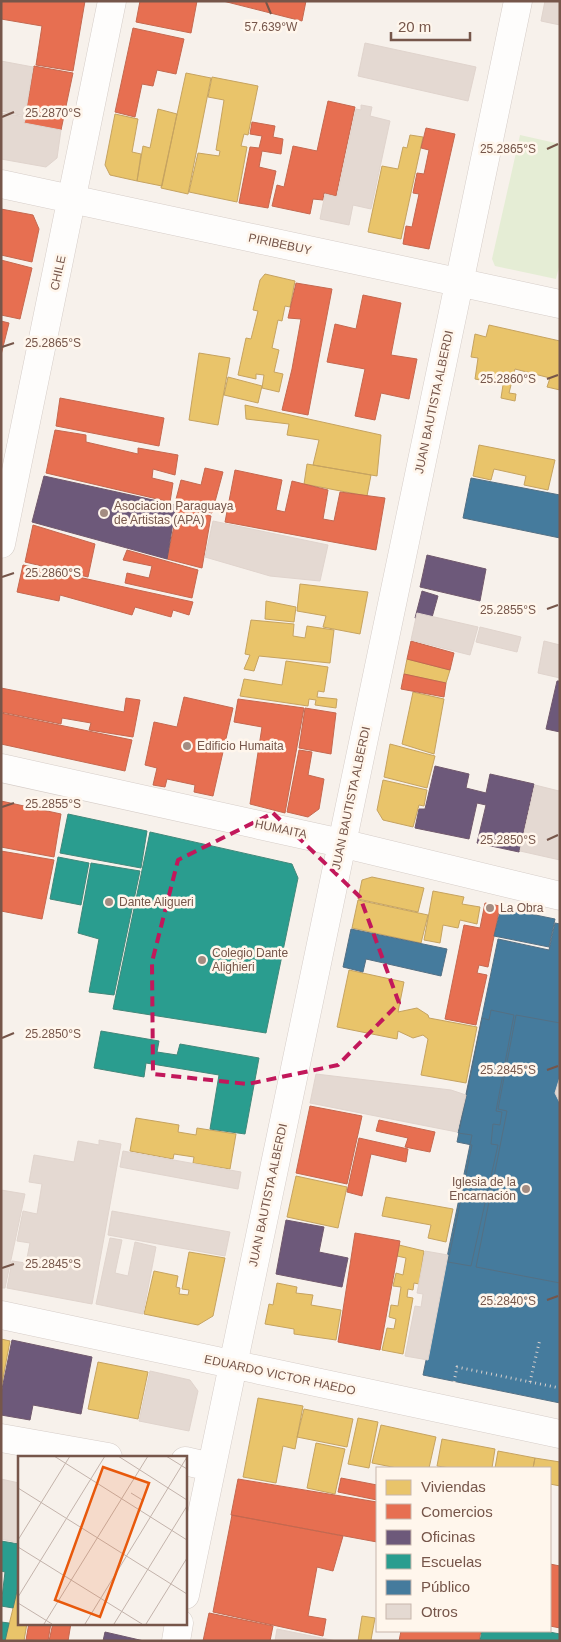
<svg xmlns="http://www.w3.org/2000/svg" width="561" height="1642" font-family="Helvetica,sans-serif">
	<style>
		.green { fill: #e5edd5 }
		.homes { fill: #e9c46a; stroke: #c6a360 }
		.shops { fill: #e76f51; stroke: #c5684f }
		.offices { fill: #6d597a; stroke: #70586c }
		.schools { fill: #2a9d8f; stroke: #41887a }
		.public { fill: #457b9d; stroke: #547084 }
		.building { fill: #e4d9d2; stroke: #e0d4cd }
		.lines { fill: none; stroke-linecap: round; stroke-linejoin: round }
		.minor-casing { stroke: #d6cdc8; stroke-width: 29 }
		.path { stroke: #dad1ce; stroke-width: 3; stroke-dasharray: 1 4; stroke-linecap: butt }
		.minor { stroke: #fefdfc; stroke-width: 28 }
		.marked { fill: none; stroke: #c2185b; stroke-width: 4; stroke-dasharray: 10 6; stroke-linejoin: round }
		.ticks { fill: none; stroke: #76564a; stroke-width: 2 }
		.poi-dot { fill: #a38c82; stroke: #fff6ec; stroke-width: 2 }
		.labels { text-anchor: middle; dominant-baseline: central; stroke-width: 5; stroke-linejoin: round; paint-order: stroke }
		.street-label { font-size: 12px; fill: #76564a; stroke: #fff6ec }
		.poi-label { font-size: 12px; fill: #76564a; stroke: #fff6ec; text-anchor: start }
		.inset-road { fill: none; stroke: #c3b3ab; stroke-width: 1 }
		.view { fill: #e8590c; fill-opacity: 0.15; stroke: #e8590c; stroke-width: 2.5 }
		.inset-edge { fill: none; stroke: #76564a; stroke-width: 2.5 }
		.ticks-label { font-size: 12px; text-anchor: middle; fill: #76564a; stroke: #fff6ec; stroke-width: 5; stroke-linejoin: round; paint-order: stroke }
	</style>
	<rect width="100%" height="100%" fill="#f7f1eb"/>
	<path class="green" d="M520,135L560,144V263L556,279L495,266L492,259Z"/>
	<path class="homes" d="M186,73L211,78L188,194L161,188Z
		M212,77L258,86L248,135L244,134L241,146L247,147L237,202L189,192L198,153L219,156L220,151L216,150L224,100L208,97Z
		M158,109L177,114L162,186L137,181L143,146L150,148Z
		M115,114L138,119L132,152L141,154L137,181L110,175L105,165Z
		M410,135L423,137L401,239L368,232L382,166L398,169L403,147L407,148Z
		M265,274L295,281L290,307L285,306L282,321L278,320L272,348L279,350L274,372L283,374L279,392L262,388L264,375L256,374V379L238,375L246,338L251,339L258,311L253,310L260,280Z
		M489,325L560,341V390L547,387L550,378L515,369L509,393L516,394L515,401L501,398L503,385L475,379L478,358L471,357L475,334L486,337Z
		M199,353L230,358L218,425L189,420Z
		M228,377L262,386L258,403L224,395Z
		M245,405L381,435L377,476L313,465L319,440L287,435L289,424L246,419Z
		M479,445L555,460L548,490L524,485L526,476L494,469L491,480L473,476Z
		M307,464L371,475L367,496L304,484Z
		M300,584L368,592L360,634L323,627L326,616L297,611Z
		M266,601L296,607L294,622L265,619Z
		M251,620L294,624L293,636L305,638L307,626L334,630L330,663L259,656L254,671L244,669L250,655L245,654Z
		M407,659L450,670L446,683L404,674Z
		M286,661L328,667L324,692L318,691L317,697L337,699L336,708L315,705L316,700L309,699L308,706L240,696L244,679L282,685Z
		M413,692L444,699L434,754L402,744Z
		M390,744L435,756L427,788L384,777Z
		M383,780L427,790L424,806L419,805L413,827L383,820L377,810Z
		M372,877L424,888L418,912L358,899L362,880Z
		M433,891L464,897L462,904L480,907L477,924L460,920L458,928L443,925L440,943L424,940Z
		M358,900L428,915L421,943L352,928Z
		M349,970L404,982L398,1012L417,1008L428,1015L429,1018L477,1027L466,1083L421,1075L428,1039L423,1035L413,1038L398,1031L397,1039L337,1027Z
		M136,1118L179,1125L178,1132L196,1135L197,1128L236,1134L230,1169L193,1163L194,1157L174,1154L173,1159L130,1151Z
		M296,1176L347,1187L338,1228L287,1217Z
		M386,1197L453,1209L446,1242L428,1238L431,1225L382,1216Z
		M399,1245L424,1251L419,1284L414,1283L413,1290L408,1289L407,1297L413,1298L403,1354L382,1350L387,1328L394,1329L396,1319L389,1317L391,1305L398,1306L401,1287L393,1286L396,1273L403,1275L406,1258L397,1256Z
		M189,1252L225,1258L213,1316L198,1325L144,1314L154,1271L178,1276L176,1287L180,1288L179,1294L188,1295L189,1290L182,1289Z
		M277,1283L297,1287L296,1293L313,1295L311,1305L341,1310L336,1340L294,1334V1329L265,1324L269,1304L273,1305Z
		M1,1339L10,1341L1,1389Z
		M98,1362L148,1372L138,1419L88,1409Z
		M258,1398L303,1406L295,1449L283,1446L276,1483L243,1477Z
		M304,1409L353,1419L347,1447L297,1437Z
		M358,1418L378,1422L369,1468L348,1464Z
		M381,1425L436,1437L429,1468H397L372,1463Z
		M442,1439L495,1449L492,1468H450L437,1466Z
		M316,1443L345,1449L335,1494L307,1488Z
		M498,1451L535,1458L533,1468H495Z
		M535,1458L560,1462V1486L550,1484V1468H533Z
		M19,1584V1623H27L24,1641H5Z
		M362,1616L375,1618L371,1640L375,1641H358Z"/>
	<path class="shops" d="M1,1H85L73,71L36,65L42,26L1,19Z
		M140,1H197L191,33L136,22Z
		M223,1H306L302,21Z
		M133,28L184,39L176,74L157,70L153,86L142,84L135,117L115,112Z
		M34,66L73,73L61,130L24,123Z
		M328,101L355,107L336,196L324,193L323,200L313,199L310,214L272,206L277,185L284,187L293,146L317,151Z
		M252,122L275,126L273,137L283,139L281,154L262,151L259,167L276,171L268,208L239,203L250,147L259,148L262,136L250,134Z
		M426,128L455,134L429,249L403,244L406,226L412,227L419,194L413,193L417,173L424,174L429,150L421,148Z
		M1,209L33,215L39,229L32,262L1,255Z
		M1,260L32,268L20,319L1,315Z
		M296,283L332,289L308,415L282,410L292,369L301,319L288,318Z
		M363,295L401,303L391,355L417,359L409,399L381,393L375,420L355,416L365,369L327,362L335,324L356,329Z
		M1,321L9,323L1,355Z
		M60,398L164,418L159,446L56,426Z
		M55,430L86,435V442L138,454V448L178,455L175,475L153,469L152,478L173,483L170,502L46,473Z
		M205,468L223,472L212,513L175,503L181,480L201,485Z
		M235,470L282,480L276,510L285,512L292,481L328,490L323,519L334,521L340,492L385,498L376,550L225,522Z
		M178,507L211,516L202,568L167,559Z
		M33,525L95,544L88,577L25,562Z
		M127,550L198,570L192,598L125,583L127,573L149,578L152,566L123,560Z
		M23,565L193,602L189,615L173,610L171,617L135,607L132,615L60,595L59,601L17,592Z
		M411,641L454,653L450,670L407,659Z
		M404,674L446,683L444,697L401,689Z
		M1,688L124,712L126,698L140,700L133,737L89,730L91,723L62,718L61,724L1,712Z
		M184,697L233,708L213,796L194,792L195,785L167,779L165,787L153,785L157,768L145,765L154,722L177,727Z
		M238,699L304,708L285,813L250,804L262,727L234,722Z
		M305,708L336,713L331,754L299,748Z
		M1,713L132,740L125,771L1,744Z
		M299,750L312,752L308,775L324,779L319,809L308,817L287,812Z
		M1,801L61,814L54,857L1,847Z
		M1,851L54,860L42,919L1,911Z
		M485,903L500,906L488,967L479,965L477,973L487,975L476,1025L445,1019L464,925L480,928Z
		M310,1106L362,1116L347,1184L296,1173Z
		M379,1120L435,1132L430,1152L405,1147L408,1138L376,1131Z
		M359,1138L408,1149L406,1162L371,1154L362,1196L347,1192Z
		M355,1233L400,1241L380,1350L338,1342Z
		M341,1478L377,1485V1500L338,1492Z
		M238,1479L377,1502V1542L231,1515Z
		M232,1515L343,1536L333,1571L317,1567L308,1616L326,1619L323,1636L213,1612Z
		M550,1564L560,1566V1628L550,1626Z
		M209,1613L273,1626L270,1641H203Z
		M29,1623H51L48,1641L26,1640Z
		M53,1623H71L68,1641H49Z
		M401,1631H481L479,1641H399Z"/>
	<path class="offices" d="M44,476L176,505L167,559L32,522Z
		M427,555L486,569L480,601L420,587Z
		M422,591L438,596L431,621L415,618Z
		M557,681H560V732L546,729Z
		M435,766L469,774L466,788L486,793L490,774L534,784L519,852L477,843L486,805L477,803L469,839L415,828L419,809H425Z
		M286,1220L324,1227L319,1252L348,1258L342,1287L276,1274Z
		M12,1340L92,1357L81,1414L33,1405L30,1420L1,1415V1394Z
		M105,1632L144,1641H103Z"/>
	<path class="schools" d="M68,814L147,831L141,868L60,853Z
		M150,832L292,864L298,878L266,1033L113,1009Z
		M58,857L89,863L81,905L50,899Z
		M91,863L140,871L114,995L89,992L99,939L78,933Z
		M101,1031L159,1041L157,1052L177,1055L180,1044L259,1058L245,1134L210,1129L219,1075L146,1063L144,1077L94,1068Z
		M1,1541L19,1544V1582L13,1608L1,1606L5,1572L1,1571Z
		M1,1622L9,1623L5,1641H1Z
		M482,1631H544L560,1634V1641H480Z"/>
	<path class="public" d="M471,478L560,495V538L463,518Z
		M501,908L555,919L549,947L494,936Z
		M555,923L560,924V1403L423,1375L472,1135L458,1133L498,939L549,950Z
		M351,929L447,949L441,976L366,959L363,972L343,967Z
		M491,1010L514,1015L496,1111L502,1112L500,1125L493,1124L491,1144L498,1145L471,1266L448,1262L472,1145L457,1142L482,1018L489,1020Z
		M516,1015L560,1023V1283L476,1267L507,1111L498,1109Z"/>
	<path class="building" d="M545,1H560V25L541,21Z
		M365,43L476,67L468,101L358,76Z
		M1,61L33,67L25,116L1,111Z
		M361,105L372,107L370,116L390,121L371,209L353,205L349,225L320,219L325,194L337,197L356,109L361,110Z
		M1,113L26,117L24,123L61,130L57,158L46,167L1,159Z
		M213,521L328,545L320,581L270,576L205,557Z
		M417,613L478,627L470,655L411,640Z
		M480,627L521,637L517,652L476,642Z
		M544,641L560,645V678L538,673Z
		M535,785L559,791L560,787V860L520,851Z
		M316,1074L451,1090L466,1095L457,1132L310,1103Z
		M560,1077V1103L555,1093Z
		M99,1140L121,1144L92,1304L7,1288L12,1261L26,1263L30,1243L17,1241L23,1211L37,1214L42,1184L29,1182L34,1155L74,1162L78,1141L99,1145Z
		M123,1151L241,1172L238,1189L120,1167Z
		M1,1190L25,1194L5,1288H1Z
		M112,1211L230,1232L225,1256L108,1235Z
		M110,1238L122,1240L115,1273L128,1276L135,1242L156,1247L143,1314L96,1304Z
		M425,1251L448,1255L428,1360L405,1356L415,1306L421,1307L423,1294L417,1293Z
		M150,1371L190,1380L198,1391L189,1431L139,1421Z
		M1,1479L19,1483V1543L1,1539Z
		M277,1629L336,1641H275Z"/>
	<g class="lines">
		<g class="minor-casing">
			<path id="minor" d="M1,184L560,304
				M1,544L112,1
				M1,768L341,843L560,896
				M1,1315L560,1434
				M1,1438L108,1457
				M185,1461L211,1467
				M185,1595L518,1
				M176,1641L179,1623"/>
		</g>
		<path class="path" d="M454,1382L457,1367L560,1388
			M530,1382L540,1339"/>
		<use href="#minor" class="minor"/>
	</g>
	<path class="marked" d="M273,813L360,897L399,1003L338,1065L248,1084L153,1074L152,962L178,860Z"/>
	<path class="ticks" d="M266,2L271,14M2,117L14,112M547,149L558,144M2,347L14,343M547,379L558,375M2,577L14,573M547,609L558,605M2,807L14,803M547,840L558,835M2,1038L14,1033M547,1070L558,1066M2,1268L14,1264M547,1300L558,1296"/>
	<g class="poi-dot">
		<circle cx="104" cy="513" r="5"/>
		<circle cx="187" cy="746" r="5"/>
		<circle cx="109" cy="902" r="5"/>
		<circle cx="490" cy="908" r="5"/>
		<circle cx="202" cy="960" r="5"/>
		<circle cx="526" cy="1189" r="5"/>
	</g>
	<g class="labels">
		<g class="street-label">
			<text transform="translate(280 244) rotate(12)">PIRIBEBUY</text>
			<text transform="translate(58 273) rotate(-78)">CHILE</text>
			<text transform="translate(434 402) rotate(-78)">JUAN BAUTISTA ALBERDI</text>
			<text transform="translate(351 798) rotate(-78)">JUAN BAUTISTA ALBERDI</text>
			<text transform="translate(281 829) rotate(12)">HUMAITA</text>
			<text transform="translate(268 1195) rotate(-78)">JUAN BAUTISTA ALBERDI</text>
			<text transform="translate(280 1375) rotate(12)">EDUARDO VICTOR HAEDO</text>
		</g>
		<g class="poi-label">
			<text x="114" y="506">Asociacion Paraguaya<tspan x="114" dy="14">de Artistas (APA)</tspan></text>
			<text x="197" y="746">Edificio Humaita</text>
			<text x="119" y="902">Dante Aligueri</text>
			<text x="500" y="908">La Obra</text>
			<text x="212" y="953">Colegio Dante<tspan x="212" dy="14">Alighieri</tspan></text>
			<text x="516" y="1182" text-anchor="end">Iglesia de la<tspan x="516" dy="14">Encarnación</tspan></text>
		</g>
	</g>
	<g transform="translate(18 1456)">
		<rect width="169" height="169" fill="#f7f1eb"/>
		<path class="inset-road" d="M36,0L169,84M100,0L169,44M148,0L169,13M0,32L169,138M113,37L126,45M0,84L52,0M0,91L124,168M0,141L87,0M0,147L34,168M26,168L130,0M67,168L169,1M96,168L169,50M128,168L169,102"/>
		<path class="view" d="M85,11L131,27L82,161L37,144Z"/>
		<rect width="169" height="169" class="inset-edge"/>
	</g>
	<g class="ticks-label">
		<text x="271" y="31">57.639°W</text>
		<text x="53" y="117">25.2870°S</text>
		<text x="508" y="153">25.2865°S</text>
		<text x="53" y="347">25.2865°S</text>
		<text x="508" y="383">25.2860°S</text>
		<text x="53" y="577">25.2860°S</text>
		<text x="508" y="614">25.2855°S</text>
		<text x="53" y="808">25.2855°S</text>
		<text x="508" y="844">25.2850°S</text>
		<text x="53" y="1038">25.2850°S</text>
		<text x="508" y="1074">25.2845°S</text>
		<text x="53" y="1268">25.2845°S</text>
		<text x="508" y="1305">25.2840°S</text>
	</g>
	<rect width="561" height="1642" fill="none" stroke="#76564a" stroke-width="5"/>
	<rect x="376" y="1467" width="175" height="165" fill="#fff6ec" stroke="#c8b6ab"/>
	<rect x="386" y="1480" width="25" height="15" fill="#e9c46a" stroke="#c8b6ab"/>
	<text x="421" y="1492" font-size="15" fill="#76564a">Viviendas</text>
	<rect x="386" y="1504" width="25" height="15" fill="#e76f51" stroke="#c8b6ab"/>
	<text x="421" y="1517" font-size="15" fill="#76564a">Comercios</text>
	<rect x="386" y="1530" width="25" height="15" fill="#6d597a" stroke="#c8b6ab"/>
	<text x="421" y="1542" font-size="15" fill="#76564a">Oficinas</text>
	<rect x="386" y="1554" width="25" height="15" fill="#2a9d8f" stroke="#c8b6ab"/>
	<text x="421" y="1567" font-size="15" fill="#76564a">Escuelas</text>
	<rect x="386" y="1580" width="25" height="15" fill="#457b9d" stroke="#c8b6ab"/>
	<text x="421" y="1592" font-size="15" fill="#76564a">Público</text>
	<rect x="386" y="1604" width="25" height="15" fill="#e4d9d2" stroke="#c8b6ab"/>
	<text x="421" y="1617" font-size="15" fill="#76564a">Otros</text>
	<path d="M391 32v8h79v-8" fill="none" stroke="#76564a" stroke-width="2.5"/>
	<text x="398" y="32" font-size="15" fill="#76564a" stroke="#fff6ec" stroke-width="4" paint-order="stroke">20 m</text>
</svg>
